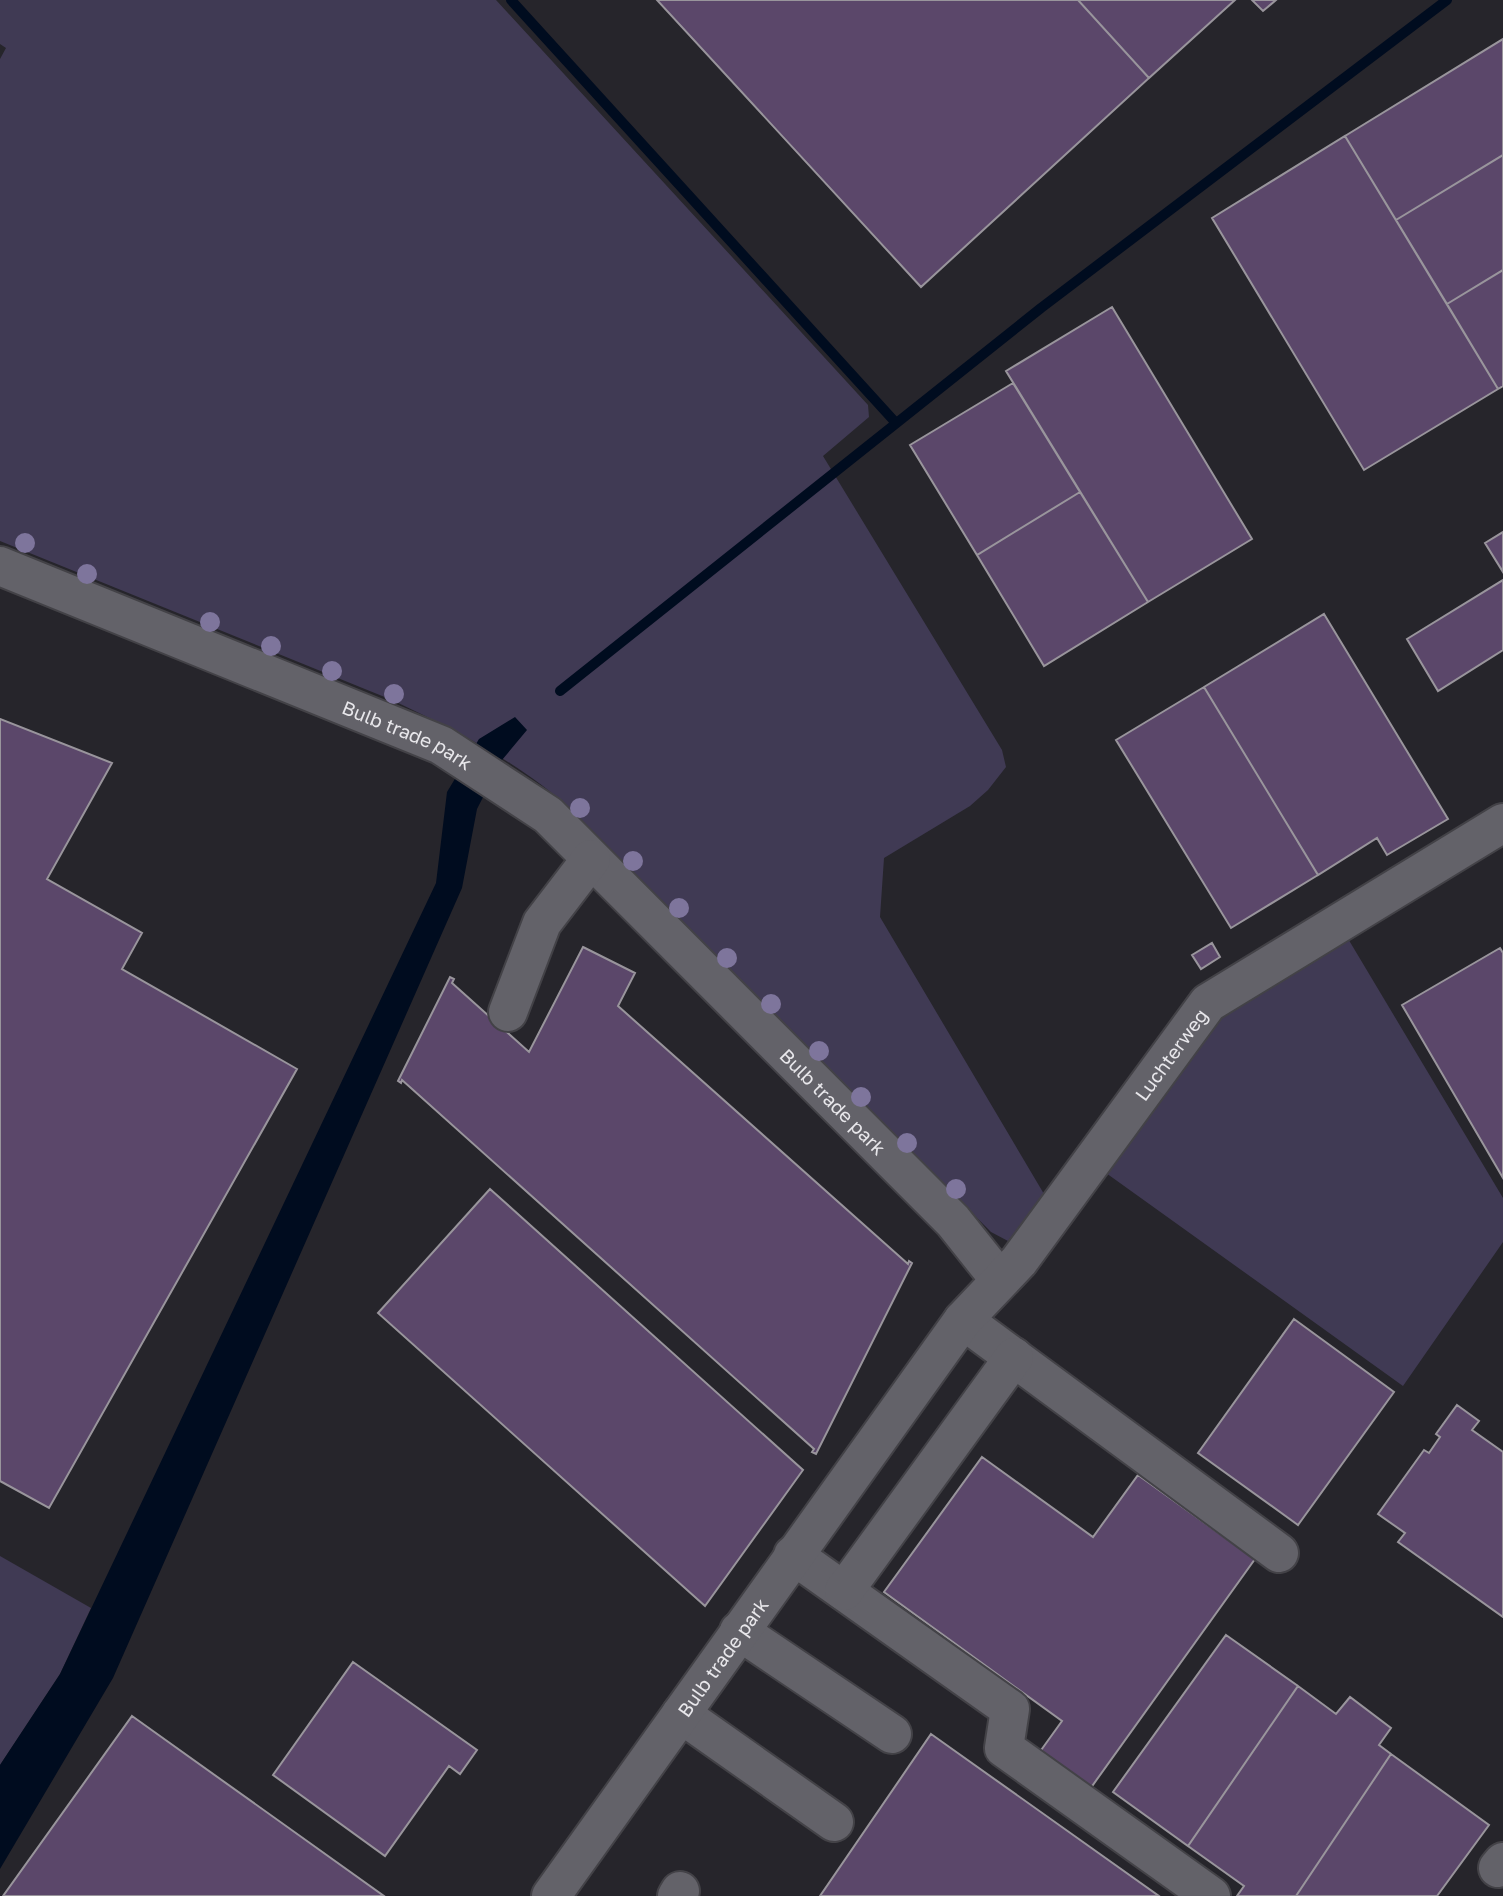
<svg xmlns="http://www.w3.org/2000/svg" width="1503" height="1896" font-family="'Golos Text',sans-serif">
	<style>
		.green { fill: #403a54 }
		.water { fill: #000c1f }
		.lines { fill: none; stroke-linecap: round; stroke-linejoin: round }
		.stream { stroke: #000c1f; stroke-width: 10 }
		.building { fill: #5b476a; stroke: #99959c; stroke-width: 2 }
		.minor-casing { stroke: #434247; stroke-width: 42 }
		.minor { stroke: #636269; stroke-width: 38 }
		.tree { fill: #7e759c }
		.labels { text-anchor: middle; dominant-baseline: central; stroke-width: 6; stroke-linejoin: round; paint-order: stroke }
		.street-label { font-size: 19px; fill: #e8e7eb; stroke: #0f0e11 }
	</style>
	<rect width="100%" height="100%" fill="#26252b"/>
	<path class="green" d="M0,0H496L868,405L869,417L823,456L1002,750L1006,767L988,790L970,806L884,858L880,917L1044,1194L1008,1241L991,1232L573,811C520,763 456,730 392,700L0,541V59L6,48L0,44Z
		M1347,937L1503,1198V1242L1403,1386L1106,1173L1210,1024Z
		M0,1556L91,1608L60,1674L0,1765Z"/>
	<path class="water" d="M515,717L527,730L502,760L477,809L462,888L113,1678L0,1869V1765L60,1674L436,883L447,792L479,739Z"/>
	<g class="lines">
		<path class="stream" d="M511,0L896,423
			M560,691L1041,308L1447,0"/>
	</g>
	<path class="building" d="M657,0H1078L1149,78L921,287Z
		M1078,0H1235L1149,78Z
		M1252,0H1276L1263,11Z
		M1503,39V155L1396,220L1345,136Z
		M1345,136L1498,389L1364,470L1212,218Z
		M1503,155V270L1447,304L1396,220Z
		M1503,270V386L1498,389L1447,304Z
		M1112,307L1252,539L1148,602L1006,371Z
		M1013,383L1080,492L977,555L910,445Z
		M1080,492L1148,602L1044,666L977,555Z
		M1503,532V572L1485,543Z
		M1503,580V650L1438,691L1407,639Z
		M1324,614L1448,819L1387,855L1377,838L1318,875L1204,687Z
		M1204,687L1318,875L1231,928L1116,740Z
		M0,719L112,763L47,879L142,933L122,969L297,1069L49,1508L0,1481Z
		M1212,943L1220,957L1201,969L1192,955Z
		M583,947L635,973L618,1006L908,1264L909,1261L912,1263L816,1454L812,1452L814,1449L402,1080L401,1083L398,1081L450,977L454,979L452,983L529,1052Z
		M1500,948L1503,953V1178L1402,1005Z
		M490,1189L803,1470L705,1606L378,1313Z
		M1294,1319L1394,1392L1298,1525L1198,1453Z
		M1457,1405L1479,1421L1472,1430L1503,1452V1617L1398,1542L1405,1533L1378,1514L1424,1450L1429,1453L1440,1437L1436,1434Z
		M982,1457L1093,1537L1138,1475L1255,1559L1085,1796L1034,1760L1062,1721L884,1592Z
		M1226,1635L1298,1686L1188,1846L1113,1792Z
		M353,1662L477,1750L460,1774L449,1766L385,1856L273,1775Z
		M1298,1686L1336,1714L1350,1697L1391,1728L1379,1745L1391,1754L1296,1896H1237L1244,1886L1188,1846Z
		M132,1716L384,1896H3Z
		M931,1734L1159,1896H820Z
		M1391,1754L1489,1825L1437,1896H1296Z"/>
	<g class="lines">
		<g class="minor-casing">
			<g id="minor">
				<path id="s1" d="M0,566L441,745L548,815L953,1221L1000,1280"/>
				<path d="M508,1012L542,923L591,859"/>
				<path d="M963,1320L1279,1553"/>
				<path d="M793,1555L1010,1709L1004,1748L1211,1896"/>
				<path d="M844,1591L1014,1357"/>
				<path d="M739,1631L892,1734"/>
				<path d="M681,1714L834,1822"/>
				<path d="M1498,1868L1503,1862"/>
				<path id="s2" d="M551,1896L963,1320L1019,1261L1208,1003L1503,823"/>
				<path d="M677,1896L680,1891"/>
			</g>
		</g>
		<use href="#minor" class="minor"/>
	</g>
	<g class="tree">
		<circle cx="25" cy="543" r="10"/>
		<circle cx="87" cy="574" r="10"/>
		<circle cx="210" cy="622" r="10"/>
		<circle cx="271" cy="646" r="10"/>
		<circle cx="332" cy="671" r="10"/>
		<circle cx="394" cy="694" r="10"/>
		<circle cx="580" cy="808" r="10"/>
		<circle cx="633" cy="861" r="10"/>
		<circle cx="679" cy="908" r="10"/>
		<circle cx="727" cy="958" r="10"/>
		<circle cx="771" cy="1004" r="10"/>
		<circle cx="819" cy="1051" r="10"/>
		<circle cx="861" cy="1097" r="10"/>
		<circle cx="907" cy="1143" r="10"/>
		<circle cx="956" cy="1189" r="10"/>
	</g>
	<g class="labels">
		<g class="street-label">
			<text stroke="none"><textPath href="#s1" startOffset="441">Bulb trade park</textPath></text>
			<text stroke="none"><textPath href="#s2" startOffset="1046">Luchterweg</textPath></text>
			<text stroke="none"><textPath href="#s1" startOffset="1008">Bulb trade park</textPath></text>
			<text stroke="none"><textPath href="#s2" startOffset="294">Bulb trade park</textPath></text>
		</g>
	</g>
</svg>
